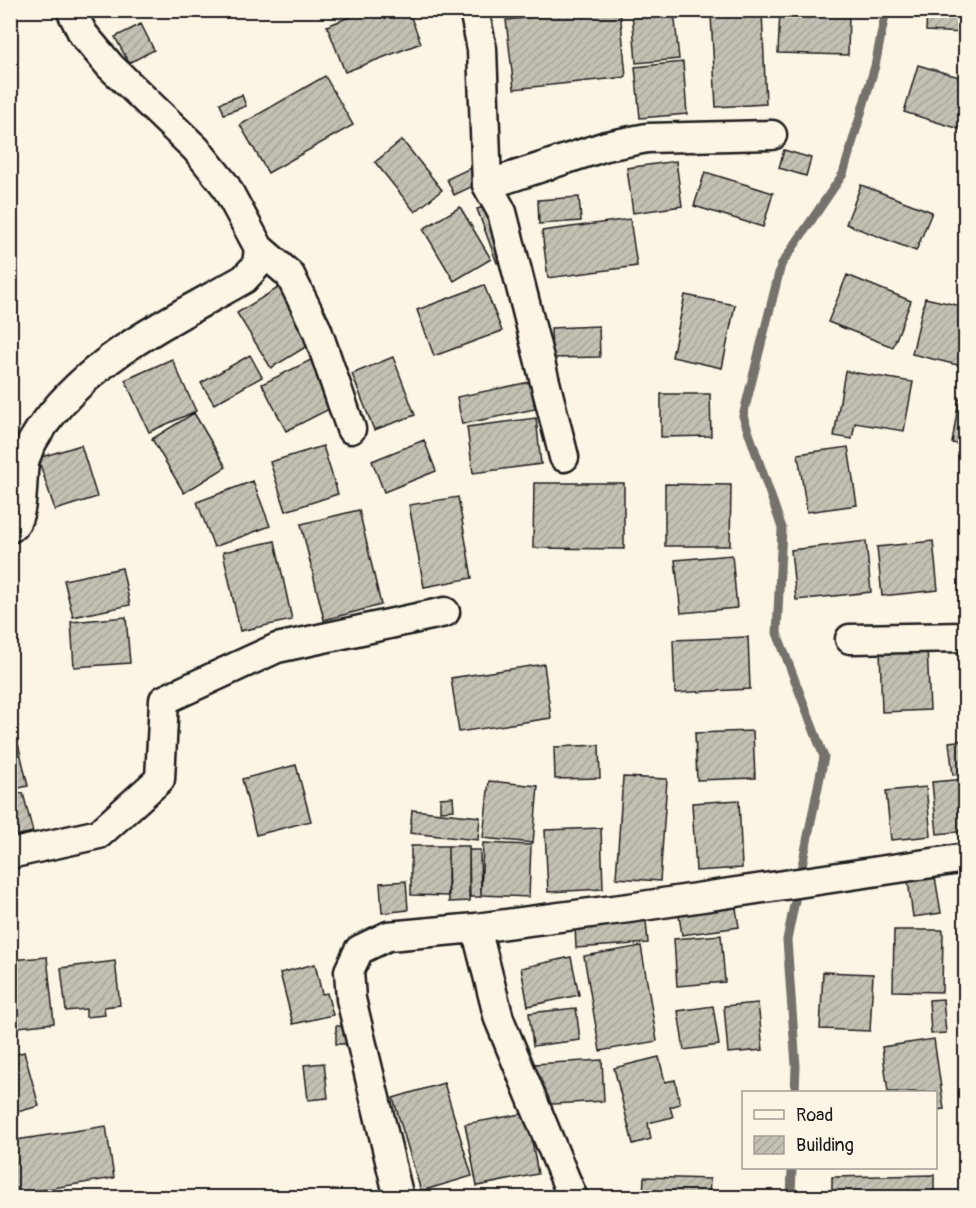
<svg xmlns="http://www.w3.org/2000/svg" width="976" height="1208" font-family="Pangolin,sans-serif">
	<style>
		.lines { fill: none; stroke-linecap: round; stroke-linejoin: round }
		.stream { stroke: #75726c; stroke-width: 9 }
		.building { fill: url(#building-hatch); stroke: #1c1c1c; stroke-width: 1.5 }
		.minor-casing { stroke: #1c1c1c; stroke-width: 33 }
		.minor { stroke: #fcf5e5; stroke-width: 28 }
	</style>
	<defs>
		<pattern id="building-hatch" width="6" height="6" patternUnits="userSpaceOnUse" patternTransform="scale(1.5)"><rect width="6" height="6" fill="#c4c0b3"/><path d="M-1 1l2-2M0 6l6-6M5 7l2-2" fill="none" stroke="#a8a499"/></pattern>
	</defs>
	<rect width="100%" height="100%" fill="#fcf5e5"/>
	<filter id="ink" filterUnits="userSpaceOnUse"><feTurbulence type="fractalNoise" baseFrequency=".0167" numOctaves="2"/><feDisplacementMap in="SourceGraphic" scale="12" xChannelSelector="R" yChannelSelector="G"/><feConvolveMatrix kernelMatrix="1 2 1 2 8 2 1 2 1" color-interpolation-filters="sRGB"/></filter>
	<g filter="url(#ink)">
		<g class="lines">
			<path class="stream" d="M795,1092L796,1066L787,940L824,757L777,633L782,528L743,416L781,265L843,174L875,66L886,10
				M791,1198L792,1168"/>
		</g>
		<path class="building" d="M367,10H408L421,43L345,72L327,26Z
			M598,10H620L626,77L514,89L506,20Z
			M674,10L679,59L636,63L632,11Z
			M780,10H849L848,55L778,53Z
			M927,10H966V33L926,31Z
			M762,12L766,104L716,107L711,15Z
			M141,24L154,50L129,63L115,37Z
			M683,62L687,114L640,118L635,67Z
			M918,65L966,79V131L904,112Z
			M325,76L353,125L268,173L240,125Z
			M242,95L246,106L224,114L220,103Z
			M402,140L442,190L415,212L375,162Z
			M784,150L811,158L806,176L779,168Z
			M676,161L682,206L633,213L627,168Z
			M479,164L486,180L454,195L447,179Z
			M705,172L773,193L763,227L694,206Z
			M861,185L932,212L916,251L846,224Z
			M579,197L581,221L539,224L538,200Z
			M494,204L513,257L497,263L477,209Z
			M460,207L491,259L454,281L423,229Z
			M630,219L637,266L548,278L542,231Z
			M847,275L911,301L893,347L828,322Z
			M484,285L502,331L434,356L417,310Z
			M281,286L314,342L271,368L237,313Z
			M685,295L735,305L722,368L672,357Z
			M925,298L966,307V367L912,354Z
			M599,326L600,357L552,358L551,328Z
			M250,355L262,377L214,404L201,383Z
			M393,357L415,415L374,430L352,374Z
			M315,358L339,404L286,431L262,384Z
			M172,359L196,411L149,432L125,380Z
			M845,371L913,382L904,431L855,423L852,439L834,436Z
			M530,382L535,409L462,424L457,397Z
			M661,394H710L711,436L661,437Z
			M959,399L966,400V445L952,443Z
			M194,413L226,467L184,493L152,439Z
			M536,418L541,464L473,473L467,427Z
			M424,440L436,471L384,492L372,461Z
			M81,445L97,497L55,510L38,458Z
			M323,446L338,494L286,511L270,462Z
			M848,447L857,505L807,512L798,454Z
			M253,481L270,526L214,547L197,502Z
			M534,483H624V549L533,548Z
			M665,484L731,485L730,546H665Z
			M458,497L472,578L424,587L409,505Z
			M359,510L381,605L324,620L301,524Z
			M275,541L292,620L240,631L223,552Z
			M866,541L871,592L796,600L791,550Z
			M933,541L938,590L882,596L877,547Z
			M732,555L737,608L681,613L675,560Z
			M122,568L130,605L73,617L64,580Z
			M126,617L130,663L74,667L71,622Z
			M748,637L750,689L675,693L673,640Z
			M927,648L930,710L882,712L880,650Z
			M544,664L551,718L459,732L451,678Z
			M753,731L755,778L697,780L695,733Z
			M16,735L28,786L10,790V737Z
			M966,740V774L953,775L949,742Z
			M599,745L600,778L555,779L554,747Z
			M296,765L311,821L256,835L242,779Z
			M623,777L667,779L660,881L616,878Z
			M966,779V831L937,834L932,782Z
			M489,781L538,786L533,843L483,838Z
			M926,787L931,836L891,840L886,791Z
			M23,793L33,832L10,837V796Z
			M453,797L454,810L440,811V798Z
			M739,800L742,868L696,871L692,803Z
			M412,810L480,817L478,840L410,833Z
			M601,828L603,889L548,892L545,830Z
			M483,843L531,845L529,897L481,895Z
			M411,846H448V896L411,895Z
			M448,846H469L470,901L449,902Z
			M469,850H480L481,897H469Z
			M935,877L941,913L913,917L908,881Z
			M406,881L408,910L382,913L380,883Z
			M735,902L739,927L682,935L678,910Z
			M646,921L648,943L576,948L575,926Z
			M894,930H943L942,992L893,991Z
			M721,935L725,982L677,986L674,939Z
			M641,946L657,1041L600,1051L584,956Z
			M47,957L54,1023L10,1028V960Z
			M571,957L579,995L528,1006L521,968Z
			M115,961L120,1005L104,1007L105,1015L86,1017V1009L66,1011L61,968Z
			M315,964L322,994L327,993L333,1015L293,1024L280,973Z
			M823,972L873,974L870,1031L820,1029Z
			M943,999L946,1033L931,1034L929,1000Z
			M758,1003L763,1050L728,1053L724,1006Z
			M713,1006L719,1045L684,1050L678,1011Z
			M576,1008L580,1040L533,1046L529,1013Z
			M336,1026H356V1044H336Z
			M934,1039L944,1109L936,1110V1092H888L882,1047Z
			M24,1052L39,1106L10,1114V1056Z
			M659,1057L665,1082L675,1080L680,1104L670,1107L673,1117L648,1123L651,1139L633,1144L614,1068Z
			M602,1060L604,1101L536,1105L534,1064Z
			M324,1063L328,1098L308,1100L304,1065Z
			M444,1083L472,1176L421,1191L393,1098Z
			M527,1113L538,1174L477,1186L465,1124Z
			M106,1126L114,1178L10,1195V1141Z
			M934,1175V1198H832V1177Z
			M644,1177L710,1179L709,1198H643Z"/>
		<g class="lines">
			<g class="minor-casing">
				<path id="minor" d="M474,10L482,49L487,185L502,212L564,457
					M487,185L606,146L647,138L772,135
					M259,248L290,275L317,330L351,429
					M10,528C26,520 20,475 25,459C29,446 37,433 45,423C95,355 172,320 244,279L257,265L259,248L225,185L196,149L110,66L83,34L71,10
					M850,639L966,637
					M10,854L99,834L160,779L164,700L277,648L445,612
					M476,928L499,1019L573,1198
					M399,1198L351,999L349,971L359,950L388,936L476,928L629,908L966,858"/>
			</g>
			<use href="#minor" class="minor"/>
		</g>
	</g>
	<rect width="976" height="1208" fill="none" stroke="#fcf5e5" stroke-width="36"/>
	<rect x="18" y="18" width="940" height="1172" fill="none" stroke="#1c1c1c" stroke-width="2" filter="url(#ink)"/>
	<rect x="742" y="1091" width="195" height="78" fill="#fcf5e5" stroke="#a29e95" stroke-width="1.5"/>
	<rect x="754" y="1110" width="30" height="9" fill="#fcf5e5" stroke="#a29e95" stroke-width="1.5"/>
	<text x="796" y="1121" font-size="18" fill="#1c1c1c">Road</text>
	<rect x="754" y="1136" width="30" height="18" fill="url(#building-hatch)" stroke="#a29e95" stroke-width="1.5"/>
	<text x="796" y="1151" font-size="18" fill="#1c1c1c">Building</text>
</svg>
